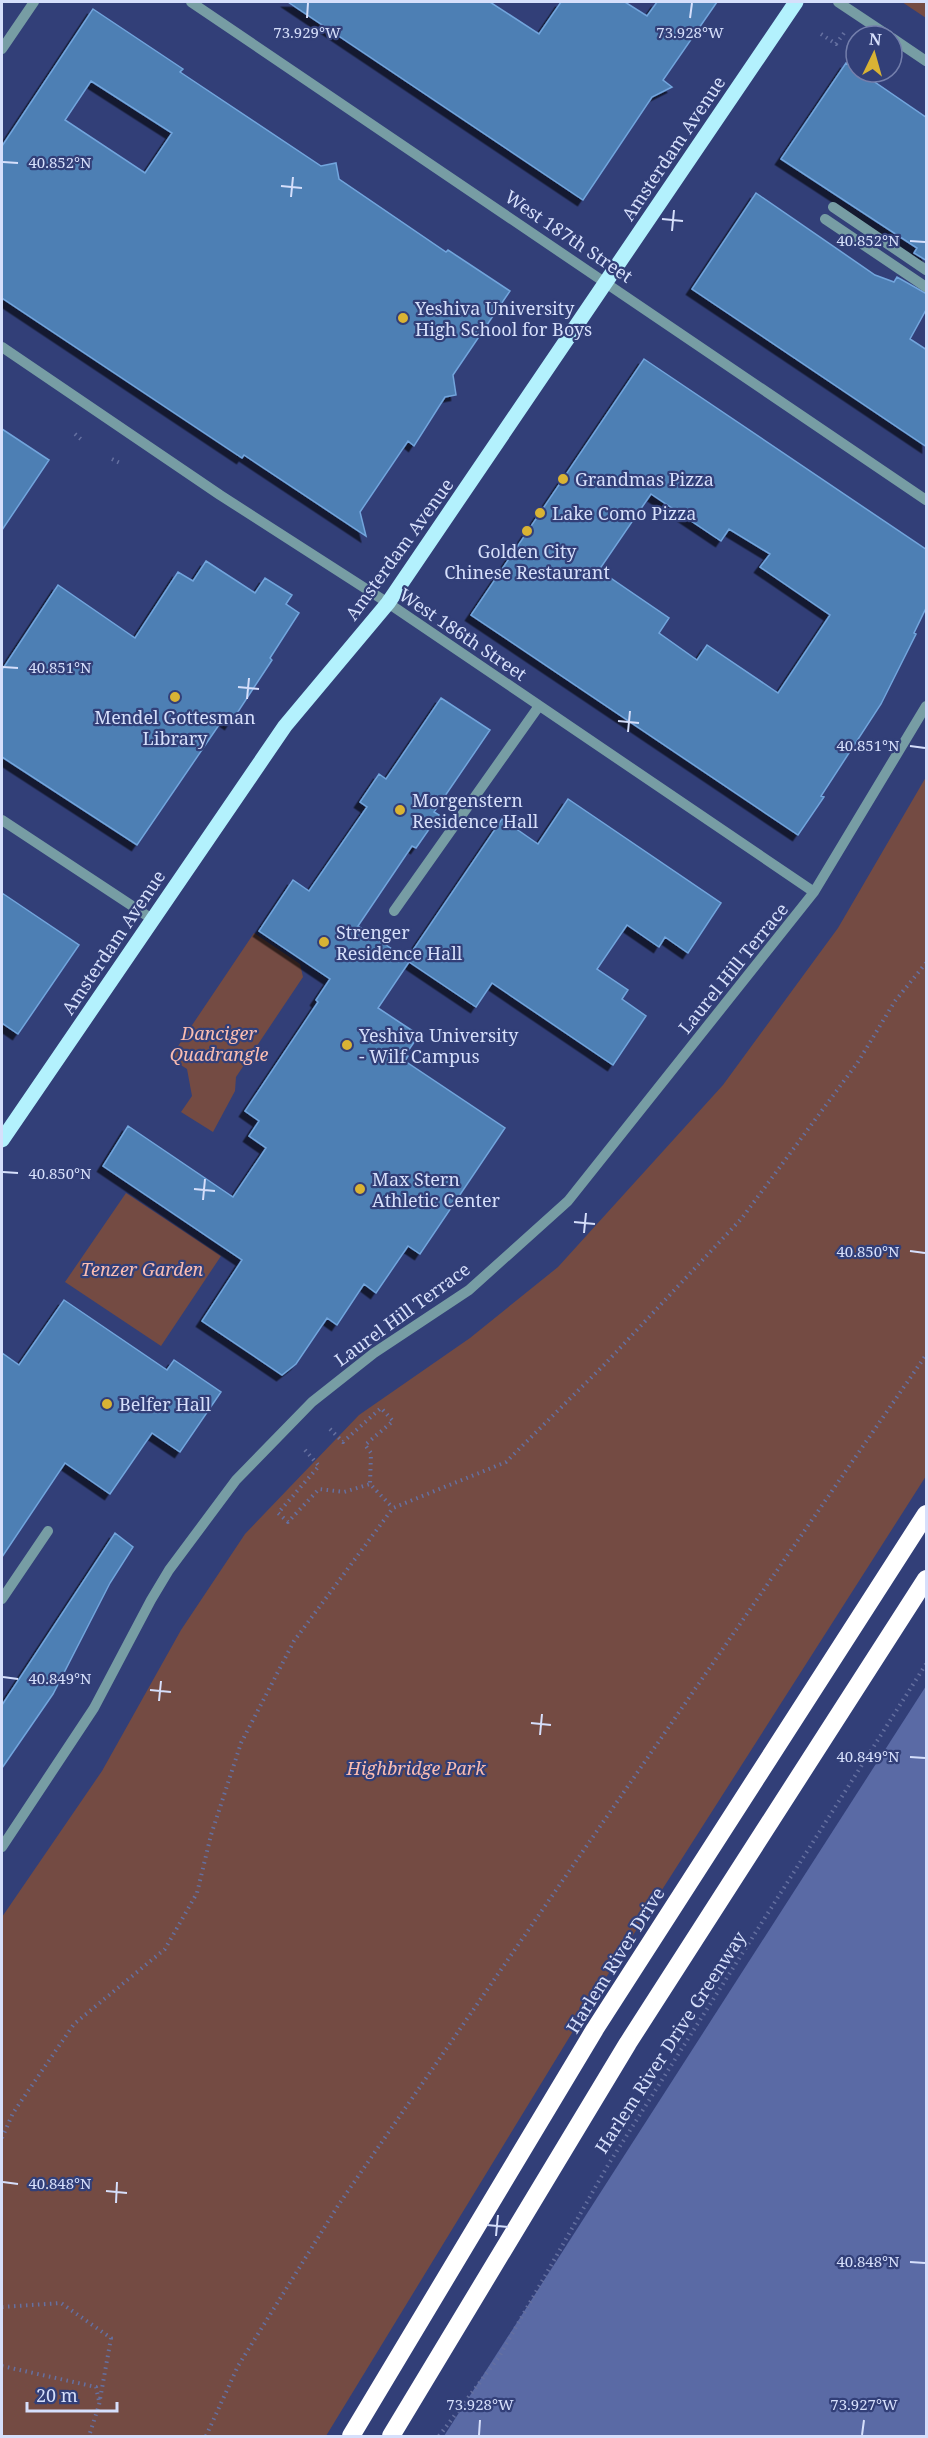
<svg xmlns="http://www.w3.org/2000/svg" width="928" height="2438" font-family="'Noto Serif',serif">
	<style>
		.green { fill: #744b43 }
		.water { fill: #5a6aa5 }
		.building { fill: #4d7fb4; stroke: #72a5dd; stroke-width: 1.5; fill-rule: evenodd; filter: url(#shadow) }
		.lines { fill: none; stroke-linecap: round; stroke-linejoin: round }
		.path { stroke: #6570a0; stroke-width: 4; stroke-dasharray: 1.5 4.5; stroke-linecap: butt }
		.minor { stroke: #779da4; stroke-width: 10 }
		.major { stroke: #b3f1fd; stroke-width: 15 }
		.highway { stroke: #fff; stroke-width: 18 }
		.ticks { fill: none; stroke: #d6dffb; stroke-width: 2 }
		.poi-dot { fill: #d9b334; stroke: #323f78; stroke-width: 2 }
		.labels { text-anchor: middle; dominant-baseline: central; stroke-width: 4.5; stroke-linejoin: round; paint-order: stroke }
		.street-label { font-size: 18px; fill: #d6dffb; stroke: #323f78 }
		.poi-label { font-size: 18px; fill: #d6dffb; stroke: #323f78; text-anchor: start }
		.park-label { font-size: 18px; font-style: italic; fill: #fbbdb1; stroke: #323f78 }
		.ticks-label { font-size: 15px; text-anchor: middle; fill: #d6dffb; stroke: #323f78; stroke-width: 4.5; stroke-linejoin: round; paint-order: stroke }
	</style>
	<defs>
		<filter id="shadow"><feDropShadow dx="-5.5" dy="5.5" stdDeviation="0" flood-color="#0009"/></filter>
	</defs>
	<rect width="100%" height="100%" fill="#323f78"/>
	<path class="green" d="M902,2H926V18Z
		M926,777V1476L600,1987L326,2436H2V1917L102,1771L181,1630L245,1534L359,1415L470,1338L558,1267L723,1085L838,928Z
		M254,933L300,964L303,977L236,1077L235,1091L213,1132L181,1112L192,1096L187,1069L170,1058Z
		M126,1193L221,1256L161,1346L65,1282Z"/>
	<path class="water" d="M926,1686V2436H444Z"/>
	<path class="building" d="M288,2H490L539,34L561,2H625L647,16L657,2H717L663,80L672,87L652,97L583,200Z
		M93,9L183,69L180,72L321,166L336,163L339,179L446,252L448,250L510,291L453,375L456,395L445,397L414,446L408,441L360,512L366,536L244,455L242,458L2,298V146ZM91,81L172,133L145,173L65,120Z
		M846,63L856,69V72H860L927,118V261L914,253L917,248L781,159Z
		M756,193L875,275L894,282L897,277L927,294V308L910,339L927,350V447L692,289Z
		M644,359L927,550V606L914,633L916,634L881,704L821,796L824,797L798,835L471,615ZM651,494L721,541L729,529L770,554L760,567L830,615L778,693L707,645L697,660L659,633L669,618L599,570Z
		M2,429L49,460L2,530Z
		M206,561L255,593L265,578L292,595L286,604L299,613L270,658L272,660L230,724L223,719L137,845L2,757V670L58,585L135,638L178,572L193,581Z
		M441,698L490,730L434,812L439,815L416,848L412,846L358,926L407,959L502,819L538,844L568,799L721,903L688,953L665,937L659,947L627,925L597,969L628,990L622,999L646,1016L613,1065L492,983L476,1007L409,962L378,1008L419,1035L406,1054L408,1056L405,1061L505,1128L420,1254L408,1246L376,1293L364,1284L337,1325L327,1318L296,1364L282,1375L202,1321L242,1260L103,1166L128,1126L233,1197L266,1148L249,1136L259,1121L245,1111L318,1002L316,1000L330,979L259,931L293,880L309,891L367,807L360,802L379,774L386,779Z
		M2,893L79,945L18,1034L2,1023Z
		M64,1300L167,1370L174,1360L221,1392L180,1452L152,1433L110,1494L65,1463L2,1557V1353L19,1365Z
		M115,1533L133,1547L110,1583L53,1694L2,1768V1705Z"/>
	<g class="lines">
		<path class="path" d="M821,34L836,44L844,33
			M75,434L82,440
			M112,459L120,463
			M330,1429L343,1442L381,1408L393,1421L365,1445L371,1453L370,1484
			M305,1450L319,1466L278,1513L288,1522L319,1489L344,1492L370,1484L393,1508
			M2,2138L13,2113L74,2024L165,1949L197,1893L211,1835L241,1743L294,1641L393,1508L506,1462L604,1365L742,1218L858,1062L895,1001L926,963
			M2,2307L61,2303L111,2338L99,2405L89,2436
			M2,2366L96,2387L99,2401
			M206,2436L238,2366L339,2204L926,1355
			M439,2436L499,2357L608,2165L926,1664"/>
		<path class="minor" d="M191,2L926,500
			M838,2L889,36
			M892,38L926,61
			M2,49L34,2
			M833,207L926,270
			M825,219L926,287
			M2,347L220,495L388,603L814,892
			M2,820L152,919
			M394,911L539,706
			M2,1599L48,1531
			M2,1847L94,1708L151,1600L169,1570L236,1480L312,1402L374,1353L469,1290L568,1201L814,892L926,706"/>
		<path class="major" d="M2,1140L285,726L388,603L796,2"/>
		<path class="highway" d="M351,2436L595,2029L926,1514
			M391,2436L628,2043L926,1579"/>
	</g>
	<path class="ticks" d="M307,18L308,3M690,18L692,3M3,162L18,163M281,186L302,188M291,197L293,177M662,219L683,221M672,231L674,210M910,241L925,242M3,667L18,668M238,687L259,689M247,699L249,678M618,721L639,723M628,732L630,711M910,746L925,748M3,1172L18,1173M194,1189L215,1191M203,1200L205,1179M574,1222L595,1224M584,1233L586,1213M910,1251L925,1253M3,1677L18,1679M150,1690L171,1692M159,1701L161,1681M531,1723L551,1725M540,1735L542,1714M910,1757L925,1758M3,2182L18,2184M106,2191L127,2193M116,2203L117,2182M487,2225L508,2227M496,2236L498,2215M910,2262L925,2263M479,2435L480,2420M862,2435L864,2420"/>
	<g class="poi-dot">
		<circle cx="403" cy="318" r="6"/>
		<circle cx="563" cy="479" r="6"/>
		<circle cx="540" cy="513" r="6"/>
		<circle cx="527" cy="531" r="6"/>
		<circle cx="175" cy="697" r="6"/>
		<circle cx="400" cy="810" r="6"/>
		<circle cx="324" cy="942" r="6"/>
		<circle cx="347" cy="1045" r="6"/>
		<circle cx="360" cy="1189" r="6"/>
		<circle cx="107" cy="1404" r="6"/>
	</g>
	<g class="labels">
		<g class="street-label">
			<text transform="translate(673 148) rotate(-56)">Amsterdam Avenue</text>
			<text transform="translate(569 236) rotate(34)">West 187th Street</text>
			<text transform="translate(399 549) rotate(-54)">Amsterdam Avenue</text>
			<text transform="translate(463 634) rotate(34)">West 186th Street</text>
			<text transform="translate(113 942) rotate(-56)">Amsterdam Avenue</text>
			<text transform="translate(733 968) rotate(-51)">Laurel Hill Terrace</text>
			<text transform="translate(402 1314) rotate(-36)">Laurel Hill Terrace</text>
			<text transform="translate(615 1960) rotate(-58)">Harlem River Drive</text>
			<text transform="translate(670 2042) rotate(-57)">Harlem River Drive Greenway</text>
		</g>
		<g class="poi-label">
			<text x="415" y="308">Yeshiva University<tspan x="415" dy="21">High School for Boys</tspan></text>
			<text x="575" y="479">Grandmas Pizza</text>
			<text x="552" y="513">Lake Como Pizza</text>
			<text x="527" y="551" text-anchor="middle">Golden City<tspan x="527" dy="21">Chinese Restaurant</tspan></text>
			<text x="175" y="717" text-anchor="middle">Mendel Gottesman<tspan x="175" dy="21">Library</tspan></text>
			<text x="412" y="800">Morgenstern<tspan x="412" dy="21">Residence Hall</tspan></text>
			<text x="336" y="932">Strenger<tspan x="336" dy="21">Residence Hall</tspan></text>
			<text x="359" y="1035">Yeshiva University<tspan x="359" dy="21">- Wilf Campus</tspan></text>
			<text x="372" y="1179">Max Stern<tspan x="372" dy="21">Athletic Center</tspan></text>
			<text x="119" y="1404">Belfer Hall</text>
		</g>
		<g class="park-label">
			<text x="219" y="1033">Danciger<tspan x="219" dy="21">Quadrangle</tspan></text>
			<text x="142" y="1269">Tenzer Garden</text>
			<text x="416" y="1768">Highbridge Park</text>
		</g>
	</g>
	<g class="ticks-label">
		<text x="307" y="38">73.929°W</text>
		<text x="690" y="38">73.928°W</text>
		<text x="60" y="168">40.852°N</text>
		<text x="868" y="246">40.852°N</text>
		<text x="60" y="673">40.851°N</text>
		<text x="868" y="751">40.851°N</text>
		<text x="60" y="1179">40.850°N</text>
		<text x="868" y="1257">40.850°N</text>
		<text x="60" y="1684">40.849°N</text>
		<text x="868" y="1762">40.849°N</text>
		<text x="60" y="2189">40.848°N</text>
		<text x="868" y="2267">40.848°N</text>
		<text x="480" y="2410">73.928°W</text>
		<text x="864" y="2410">73.927°W</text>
	</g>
	<rect width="928" height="2438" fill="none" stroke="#d6dffb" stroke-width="6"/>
	<g transform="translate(874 54) rotate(5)"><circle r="28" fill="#323f78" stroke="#747fac" stroke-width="1.5"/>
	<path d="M0-4.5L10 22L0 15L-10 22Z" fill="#d9b334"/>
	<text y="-9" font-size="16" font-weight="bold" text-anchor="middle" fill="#d6dffb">N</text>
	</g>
	<path d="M27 2402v9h90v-9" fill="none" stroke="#d6dffb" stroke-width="3"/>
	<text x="36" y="2402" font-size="18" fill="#d6dffb" stroke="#323f78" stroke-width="4.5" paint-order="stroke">20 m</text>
</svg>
